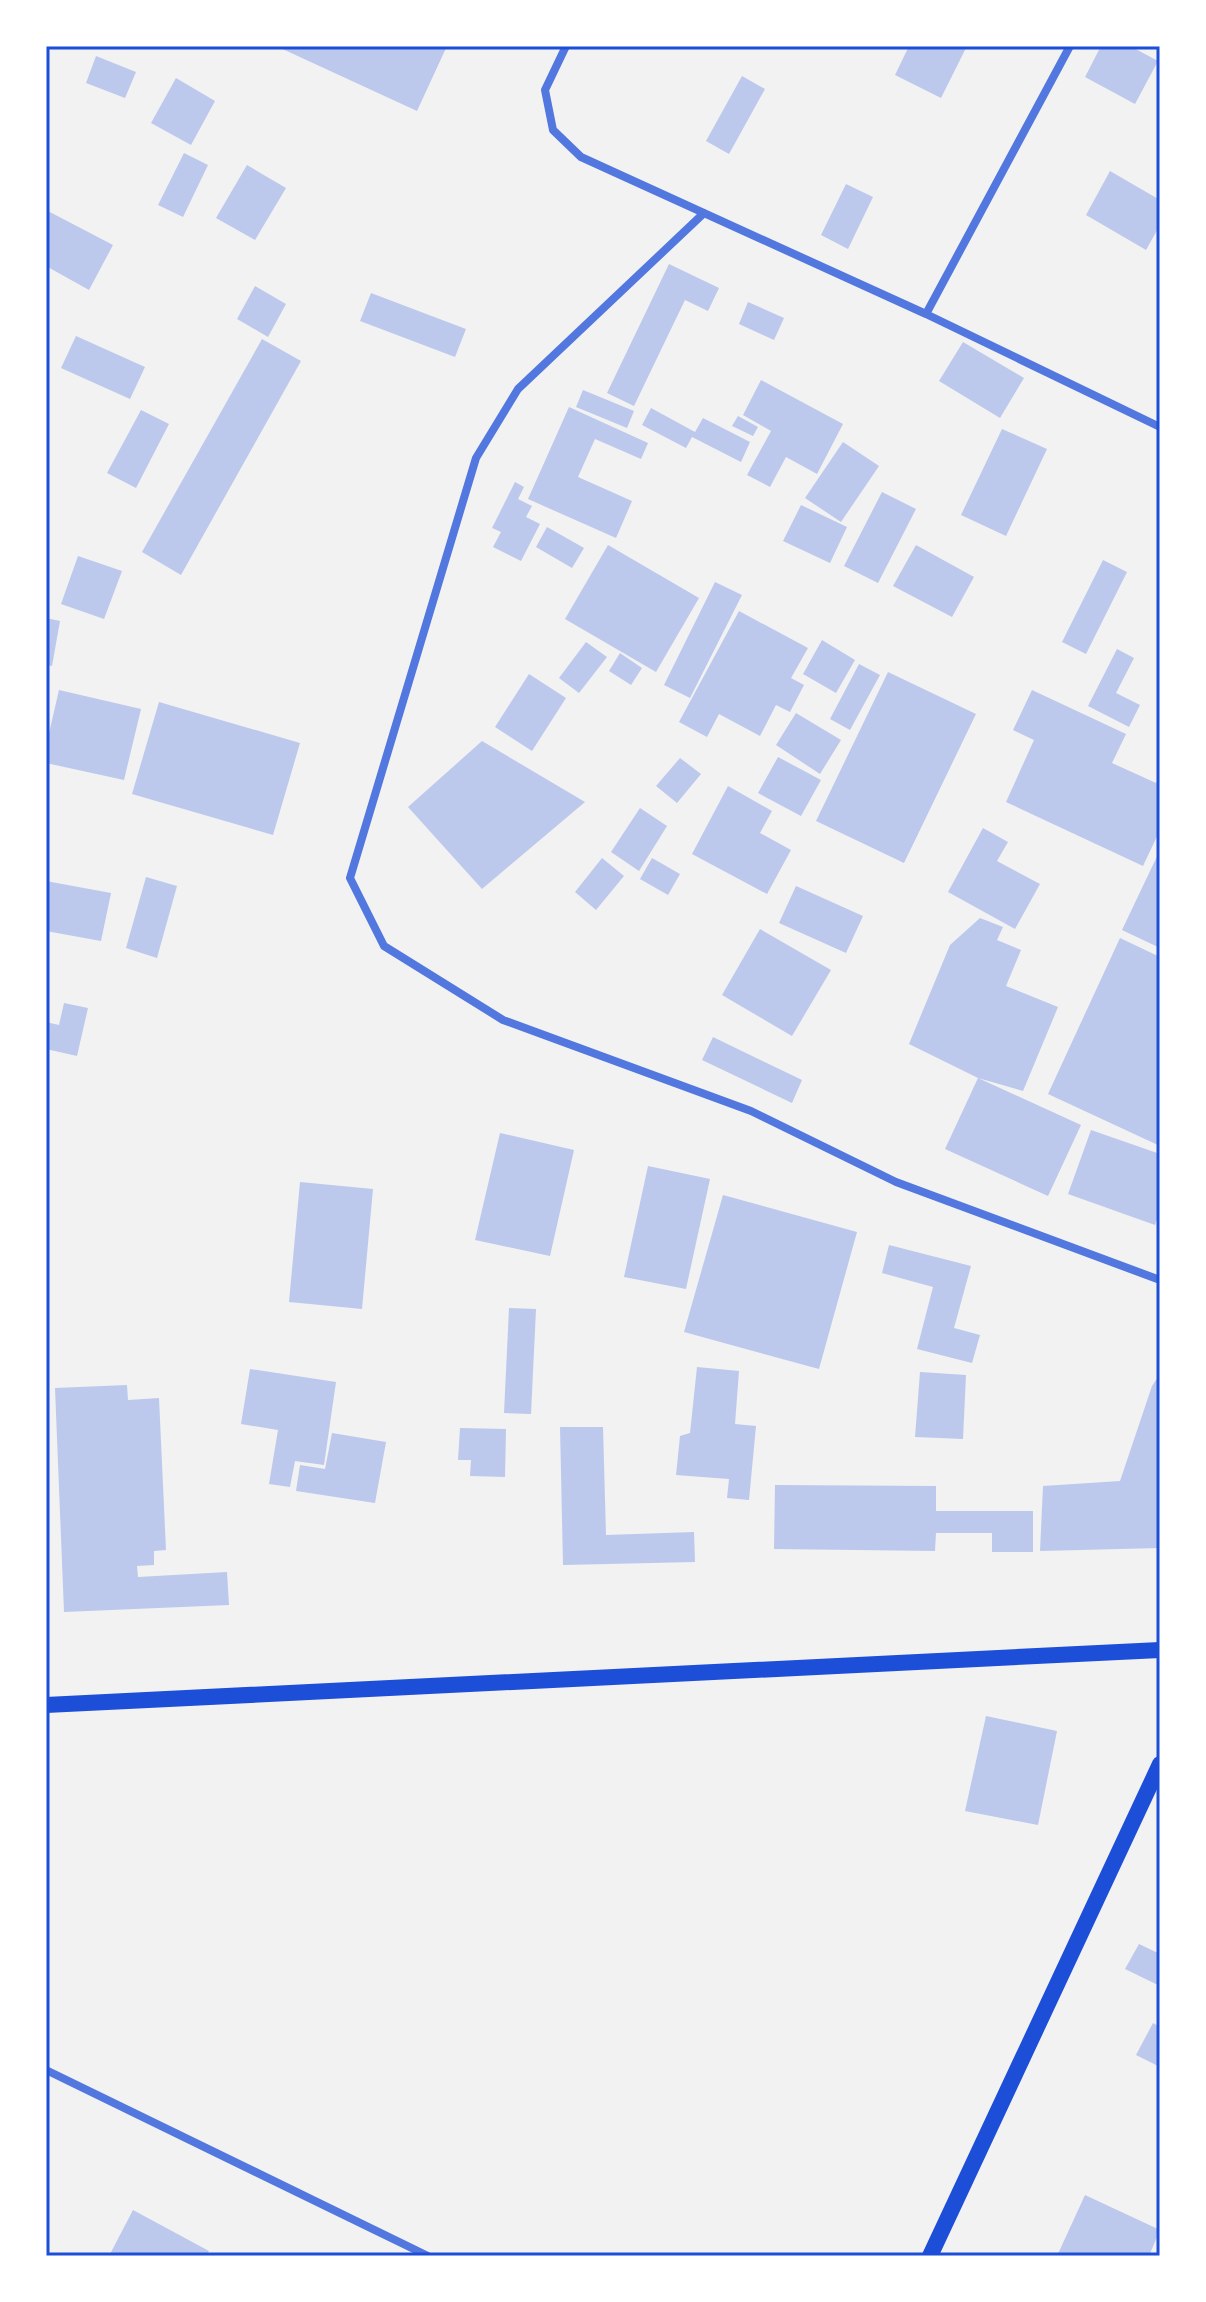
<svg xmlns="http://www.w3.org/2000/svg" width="1206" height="2302" font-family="'Archivo Narrow',sans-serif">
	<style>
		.building { fill: #bdc9ec }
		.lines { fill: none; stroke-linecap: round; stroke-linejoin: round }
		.minor { stroke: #5277de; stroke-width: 8 }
		.secondary { stroke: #1d4ed8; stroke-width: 16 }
		.neatline { fill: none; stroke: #1d4ed8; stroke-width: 3 }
	</style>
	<rect width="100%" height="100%" fill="#f2f2f2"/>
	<path class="building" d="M276,46H447L417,111Z
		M909,46H967L941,98L895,75Z
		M1101,46H1130L1158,61L1135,104L1085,77Z
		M96,56L136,72L125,98L86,83Z
		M742,76L765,89L729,154L706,141Z
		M176,78L215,101L191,145L151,123Z
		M184,153L208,165L183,217L158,205Z
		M247,165L286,188L255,240L216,218Z
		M1110,171L1160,200V225L1146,250L1086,215Z
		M846,184L873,197L848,249L821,235Z
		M46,210L113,245L89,290L46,266Z
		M669,264L719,288L708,311L685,300L634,406L607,393Z
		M255,286L286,304L268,337L237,319Z
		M371,293L466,329L455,357L360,321Z
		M748,302L784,318L774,340L739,324Z
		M76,336L145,367L130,399L61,368Z
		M262,339L301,361L181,575L142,552Z
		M963,342L1024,378L1000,418L939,381Z
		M761,380L843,424L817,474L786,457L770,487L747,475L771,431L743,415Z
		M583,390L634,411L627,428L576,407Z
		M569,407L648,443L641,459L595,439L578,477L632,501L616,538L528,499Z
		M651,408L695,432L703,418L750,442L741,462L692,437L686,448L642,425Z
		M141,410L169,424L136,488L107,473Z
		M738,416L758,427L753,436L732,426Z
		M1002,429L1047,449L1006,536L961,515Z
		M843,442L879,466L841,522L805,498Z
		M515,482L524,487L518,499L532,506L526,517L540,524L521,561L493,547L501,532L492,528Z
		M882,492L916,509L878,583L844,566Z
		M801,505L847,527L830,563L783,541Z
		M547,527L584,548L572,568L536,547Z
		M608,545L699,598L656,672L565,619Z
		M916,545L974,577L952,617L893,586Z
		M78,556L122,571L104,619L61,604Z
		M1103,560L1127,572L1086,654L1062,642Z
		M715,582L742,595L690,698L664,685Z
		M739,611L808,648L791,678L804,685L790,712L776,705L760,736L719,714L707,737L679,722Z
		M46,618L60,621L52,666L46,665Z
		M822,640L855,660L836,693L803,674Z
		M586,642L607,657L579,693L559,678Z
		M1117,649L1134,658L1116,693L1140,705L1129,727L1088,706Z
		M620,653L642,668L631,685L609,671Z
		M859,664L880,675L850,730L830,719Z
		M888,672L976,714L904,863L816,821Z
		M529,674L566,698L532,751L495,727Z
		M59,690L141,709L124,780L46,763V746Z
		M1032,690L1126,734L1112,763L1156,783L1160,773V830L1143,866L1006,802L1034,740L1013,730Z
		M159,702L300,743L273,835L132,794Z
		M796,713L841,740L820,774L776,745Z
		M482,741L585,802L482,889L408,807Z
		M778,757L821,780L801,816L758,793Z
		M680,758L701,774L677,803L656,786Z
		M728,786L772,811L760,833L791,850L767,894L692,854Z
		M640,808L667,826L639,871L611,852Z
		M983,828L1008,842L997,861L1040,884L1015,929L948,892Z
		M1160,850V948L1122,930Z
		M602,858L624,876L596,910L575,892Z
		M652,858L680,874L668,895L640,879Z
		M146,877L177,886L157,958L126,948Z
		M46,881L111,893L101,941L46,931Z
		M796,886L863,916L846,953L779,923Z
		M980,918L1003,927L997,940L1021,950L1006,986L1058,1007L1023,1091L978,1078L1081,1125L1048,1196L945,1149L978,1078L909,1044L950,945Z
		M760,929L831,970L792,1036L722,995Z
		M1120,938L1160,957V1146L1048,1094Z
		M64,1003L88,1008L77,1056L46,1049V1022L59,1025Z
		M713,1037L802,1080L792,1103L702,1060Z
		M1091,1130L1160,1154V1210L1155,1225L1068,1194Z
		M500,1133L574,1150L550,1256L475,1240Z
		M648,1166L710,1179L686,1289L624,1277Z
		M300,1182L373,1189L362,1309L289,1302Z
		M723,1195L857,1232L819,1369L684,1332Z
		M889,1245L971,1266L954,1328L980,1335L972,1363L917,1349L933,1287L882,1273Z
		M509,1308L536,1309L531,1414L504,1413Z
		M697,1367L739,1371L735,1424L756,1426L749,1500L727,1498L729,1479L676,1475L680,1436L690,1433Z
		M250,1369L336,1382L324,1465L295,1461L290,1487L269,1484L278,1430L241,1424Z
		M920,1372L966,1375L963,1439L915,1437Z
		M1160,1374V1548L1040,1551L1043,1486L1120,1481L1152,1386Z
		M127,1385L128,1400L159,1398L166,1550L154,1551V1565L137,1566L138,1577L227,1572L229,1605L64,1612L55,1388Z
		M560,1427H603L606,1535L694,1532L695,1562L563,1565Z
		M460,1428L506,1429L505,1477L470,1476L471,1460H458Z
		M332,1433L386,1442L375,1503L296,1491L300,1465L325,1469Z
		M775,1485L936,1486V1511H1033V1552H992V1533H936L935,1551L774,1549Z
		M986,1716L1057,1731L1038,1825L965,1811Z
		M1139,1944L1160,1954V1986L1125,1969Z
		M1153,2023L1160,2027V2067L1136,2055Z
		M1085,2195L1160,2230L1149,2256H1057Z
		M133,2210L209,2251L206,2256H109Z"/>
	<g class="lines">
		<path class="minor" d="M566,46L545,90L553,130L581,157L926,314L1160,427
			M704,213L518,389L476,458L350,878L384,946L503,1020L751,1111L896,1182L1160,1280
			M926,314L1070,46
			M46,2070L428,2256"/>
		<path class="secondary" d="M46,1705L1160,1650
			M930,2256L1160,1764"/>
	</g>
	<rect width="1206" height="2302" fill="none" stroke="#ffffff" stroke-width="96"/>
	<rect x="48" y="48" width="1110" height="2206" class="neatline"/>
</svg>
